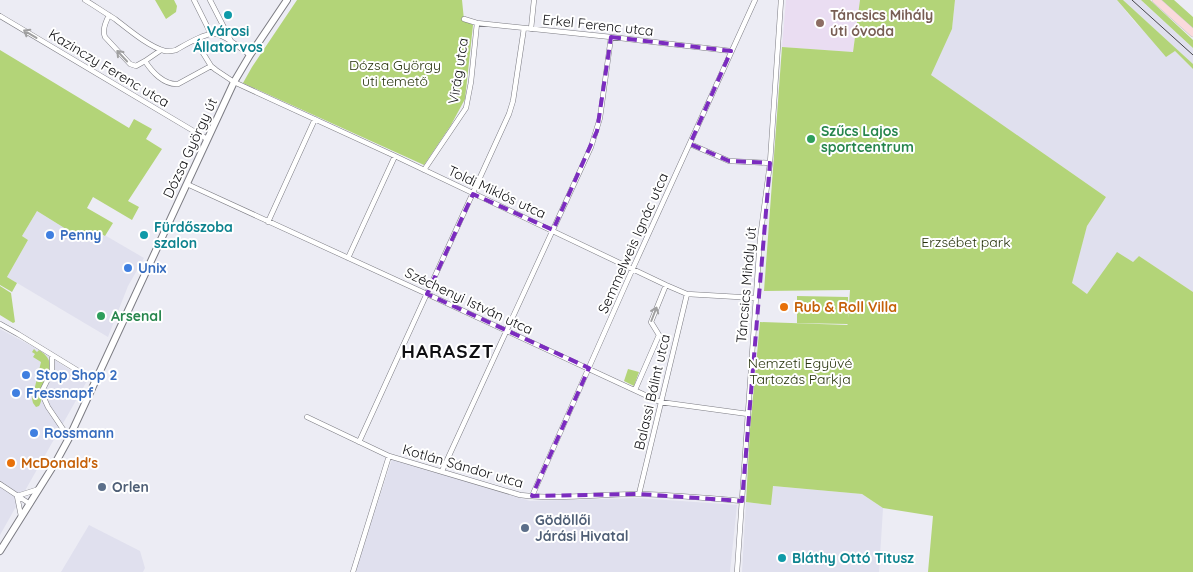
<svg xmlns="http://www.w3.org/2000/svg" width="1193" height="572" font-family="Quicksand,sans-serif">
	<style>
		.built { fill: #e0e0ee }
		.education { fill: #eaddf2 }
		.green { fill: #b3d478 }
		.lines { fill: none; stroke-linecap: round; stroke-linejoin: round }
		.minor-casing { stroke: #7c7c83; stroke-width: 5.5 }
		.secondary-casing { stroke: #7c7c83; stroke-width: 8 }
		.primary-casing { stroke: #cacacb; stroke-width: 8 }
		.minor { stroke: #fff; stroke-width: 4.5 }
		.secondary { stroke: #fff; stroke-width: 6 }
		.primary { stroke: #fadadc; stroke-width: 7 }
		.tram { stroke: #444448; stroke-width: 1 }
		.oneway { stroke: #9f9fa0 }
		.marked { fill: none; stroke: #7b2cbf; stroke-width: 4; stroke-dasharray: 10 6; stroke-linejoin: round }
		.culture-dot { fill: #0f9aa8; stroke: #fff; stroke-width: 2 }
		.education-dot { fill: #8d6e63; stroke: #fff; stroke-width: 2 }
		.leisure-dot { fill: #2e9e5b; stroke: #fff; stroke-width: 2 }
		.shop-dot { fill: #3f7fe0; stroke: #fff; stroke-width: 2 }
		.food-dot { fill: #e8710a; stroke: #fff; stroke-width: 2 }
		.service-dot { fill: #5c6f8a; stroke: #fff; stroke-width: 2 }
		.labels { text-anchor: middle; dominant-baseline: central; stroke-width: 4; stroke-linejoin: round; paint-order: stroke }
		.education-label { font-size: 14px; font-weight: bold; fill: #785e54; stroke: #fff; text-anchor: start }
		.street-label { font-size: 14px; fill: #0f0f12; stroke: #fff }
		.culture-label { font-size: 14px; font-weight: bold; fill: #0d838f; stroke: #fff; text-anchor: start }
		.park-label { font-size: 14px; fill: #26320b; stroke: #fff }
		.leisure-label { font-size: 14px; font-weight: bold; fill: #27864d; stroke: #fff; text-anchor: start }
		.shop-label { font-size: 14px; font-weight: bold; fill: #366cbe; stroke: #fff; text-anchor: start }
		.food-label { font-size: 14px; font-weight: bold; fill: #c56008; stroke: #fff; text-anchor: start }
		.service-label { font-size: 14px; font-weight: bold; fill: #4e5e75; stroke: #fff; text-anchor: start }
		.district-label { font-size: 19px; font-weight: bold; letter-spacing: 1px; fill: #0f0f12; stroke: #fff }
	</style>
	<rect width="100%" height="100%" fill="#ececf4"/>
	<path class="built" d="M955,0H1117L1134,21L1149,36L1166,56L1175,51L1193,69V292L1139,256L1133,262L1087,294L1071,283L1087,226L1106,197L930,75L952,29Z
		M1123,0H1141L1193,48V64Z
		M37,211L87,242L96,230L144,258L128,286L108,337L7,277L28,240L22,236Z
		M0,329L39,350L87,381L0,535Z
		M392,459L530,501L639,498L737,505L730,572H355Z
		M772,486L862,494L883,508L879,572H742L746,502L771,505Z
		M89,525L140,551L145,568L143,572H61Z"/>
	<path class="education" d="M786,0H860L853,52L782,47Z"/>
	<path class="green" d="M155,0H174L177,6L176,12L166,19Z
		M297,0H462L464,20L473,25L465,99L451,125L424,165L243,83L252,67Z
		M860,0H955L952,29L931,75L1106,197L1087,226L1072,283L1087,294L1117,252L1133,262L1139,256L1193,292V572H928L933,516L883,508L862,494L773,486L771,505L746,502L750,429L760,322L848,325L847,324L797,323V296L848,297V318L850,290L764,291L782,47L853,52Z
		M1117,0H1123L1193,64V69L1175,51L1166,57Z
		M1141,0H1150L1193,40V48Z
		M1161,0H1174L1193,17V29Z
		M0,50L129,128L134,119L152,129L146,139L162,149L128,201L139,207L132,220L93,197L87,208L113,223L105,236L95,230L87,242L37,211L22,236L28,240L7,277L17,283L12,292L0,285Z
		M0,286L11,293L15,322L13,323L0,315Z
		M34,349L37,352L39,350C58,363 48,372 42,390C40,396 43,400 39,406L36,407L33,403L32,399L41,362L33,357L35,354L32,352Z
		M628,369L639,372L634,386L624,381Z"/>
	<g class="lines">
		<g class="minor-casing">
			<path id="minor" d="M85,0C95,6 105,13 115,19C128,29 149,47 165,51C169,52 172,51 176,50C185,45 206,32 216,34C227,36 241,49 250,55
				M194,0L211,34
				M210,0L231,41
				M109,15C106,22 102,29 105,37L130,64L136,66L145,61L161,50
				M0,16L207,139
				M464,19L477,23L611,37L731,51
				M531,29L534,0
				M195,40L211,66L216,70L234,82L395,156L666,285L687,294L756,298
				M145,61C152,72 164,85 178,84L211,66
				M690,144L729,161L770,163
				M424,170L466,108L471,82L477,23
				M187,184L427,294L660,402L748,414
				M268,222L315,119
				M348,258L395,156
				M0,324L18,334L85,375L95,381
				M52,355V371L43,389V396L48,407L69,438
				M635,390L659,335L651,322L666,285
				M307,417L389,456L520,495C559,500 599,494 639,494C673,495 708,498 742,501
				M359,442L509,114L513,101L524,28
				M442,471L591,147L600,118L611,37
				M0,484L30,504
				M639,494L687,294
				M17,496L39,489
				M17,496L21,516
				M532,496L633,268L755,0
				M353,572L389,456
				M737,572L760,239L770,163L781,0"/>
		</g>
		<g class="secondary-casing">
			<path id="secondary" d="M0,551L57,460L69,438L234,82L250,55L287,0"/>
		</g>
		<g class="primary-casing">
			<path id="primary" d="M1156,0L1193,33"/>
		</g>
		<use href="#minor" class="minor"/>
		<use href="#secondary" class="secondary"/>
		<use href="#primary" class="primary"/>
		<path class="tram" d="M1132,0L1193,55"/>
	</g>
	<defs><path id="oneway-shaft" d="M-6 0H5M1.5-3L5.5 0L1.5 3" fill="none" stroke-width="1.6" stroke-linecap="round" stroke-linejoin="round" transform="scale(1.25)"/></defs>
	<g class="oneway">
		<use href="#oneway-shaft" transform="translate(30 34) rotate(-149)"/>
		<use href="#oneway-shaft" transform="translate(122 56) rotate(-133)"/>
		<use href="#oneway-shaft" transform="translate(654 314) rotate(-69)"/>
	</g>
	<path class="marked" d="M611,37L731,51L690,144L729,161L770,163L742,501L639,494L532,496L589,368L427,294L473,194L553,230L597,131Z"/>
	<g class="culture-dot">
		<circle cx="228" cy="15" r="5"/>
		<circle cx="144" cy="235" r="5"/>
		<circle cx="782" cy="558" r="5"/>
	</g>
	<circle class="education-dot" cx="820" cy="23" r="5"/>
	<g class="leisure-dot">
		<circle cx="811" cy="139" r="5"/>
		<circle cx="101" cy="316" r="5"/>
	</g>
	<g class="shop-dot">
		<circle cx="50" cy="235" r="5"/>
		<circle cx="128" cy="268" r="5"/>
		<circle cx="26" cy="375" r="5"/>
		<circle cx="16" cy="393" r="5"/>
		<circle cx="34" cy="433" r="5"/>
	</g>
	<g class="food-dot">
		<circle cx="784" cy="307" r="5"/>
		<circle cx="11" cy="463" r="5"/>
	</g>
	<g class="service-dot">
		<circle cx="102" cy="487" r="5"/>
		<circle cx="525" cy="528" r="5"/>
	</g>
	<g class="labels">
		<g class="education-label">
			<text x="830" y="15">Táncsics Mihály<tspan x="830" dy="16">úti óvoda</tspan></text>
		</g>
		<g class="street-label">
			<text transform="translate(598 25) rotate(6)">Erkel Ferenc utca</text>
			<text transform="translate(109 68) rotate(31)">Kazinczy Ferenc utca</text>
			<text transform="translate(458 71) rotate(-81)">Virág utca</text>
			<text transform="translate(190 148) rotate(-65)">Dózsa György út</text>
			<text transform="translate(497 192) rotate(25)">Toldi Miklós utca</text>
			<text transform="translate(633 243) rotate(-66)">Semmelweis Ignác utca</text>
			<text transform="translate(746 285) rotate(-85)">Táncsics Mihály út</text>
			<text transform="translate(469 301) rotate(25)">Széchenyi István utca</text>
			<text transform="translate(652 392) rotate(-77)">Balassi Bálint utca</text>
			<text transform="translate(463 466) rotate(16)">Kotlán Sándor utca</text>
		</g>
		<g class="culture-label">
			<text x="228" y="31" text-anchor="middle">Városi<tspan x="228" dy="16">Állatorvos</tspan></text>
			<text x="154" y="227">Fürdőszoba<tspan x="154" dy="16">szalon</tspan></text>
			<text x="792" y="558">Bláthy Ottó Titusz</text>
		</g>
		<g class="park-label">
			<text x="395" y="65">Dózsa György<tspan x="395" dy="16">úti temető</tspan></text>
			<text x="966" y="242">Erzsébet park</text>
			<text x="800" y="363">Nemzeti Együvé<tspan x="800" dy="16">Tartozás Parkja</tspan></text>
		</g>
		<g class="leisure-label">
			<text x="821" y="131">Szűcs Lajos<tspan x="821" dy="16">sportcentrum</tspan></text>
			<text x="111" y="316">Arsenal</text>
		</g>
		<g class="shop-label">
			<text x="60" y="235">Penny</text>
			<text x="138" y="268">Unix</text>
			<text x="36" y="375">Stop Shop 2</text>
			<text x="26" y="393">Fressnapf</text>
			<text x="44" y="433">Rossmann</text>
		</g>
		<g class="food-label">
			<text x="794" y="307">Rub &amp; Roll Villa</text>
			<text x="21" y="463">McDonald's</text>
		</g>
		<g class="service-label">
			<text x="112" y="487">Orlen</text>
			<text x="535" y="520">Gödöllői<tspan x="535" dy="16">Járási Hivatal</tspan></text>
		</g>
		<g class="district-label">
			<text x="448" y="351">HARASZT</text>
		</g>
	</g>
</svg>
